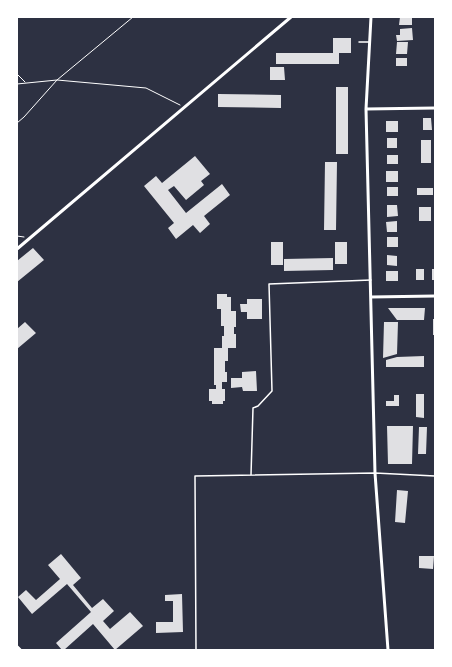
<svg xmlns="http://www.w3.org/2000/svg" width="452" height="667" font-family="Montserrat,sans-serif">
	<style>
		.building { fill: #e0e0e3 }
		.lines { fill: none; stroke-linecap: round; stroke-linejoin: round }
		.path { stroke: #fff; stroke-width: 1 }
		.service { stroke: #fff; stroke-width: 1.5 }
		.minor { stroke: #fff; stroke-width: 3 }
		.tertiary { stroke: #fff; stroke-width: 3.5 }
	</style>
	<rect width="100%" height="100%" fill="#2d3142"/>
	<path class="building" d="M400,17H412V25H399Z
		M412,28L413,40L397,41L396,35H400V29Z
		M333,38H351V53H339V64H276V53H333Z
		M397,42H408L407,54H396Z
		M396,58H407V66H396Z
		M270,67H284L285,80H270Z
		M336,87H348V154H336Z
		M218,94L281,95V108L218,107Z
		M423,118H431L432,130H423Z
		M386,121H398V132H386Z
		M387,138H397V148H387Z
		M421,140H431V163H421Z
		M387,155H398V164H387Z
		M195,156L210,174L201,181L204,185L186,200L174,186L168,190L186,213L222,184L230,195L204,216L210,224L200,233L193,225L176,239L168,228L174,223L144,186L156,176L162,183Z
		M325,162H337L336,230H324Z
		M386,171H398V182H386Z
		M387,187H398V196H387Z
		M417,188H433V195H417Z
		M387,205H397L398,216L387,217Z
		M419,207H431V221H419Z
		M397,221V232H387L386,222Z
		M387,237H398V247H387Z
		M271,242H283V265H271Z
		M335,242H347V264H335Z
		M33,248L44,260L17,282V261Z
		M387,255L397,256V266L387,265Z
		M333,258V270L284,271V259Z
		M416,269H424V280H416Z
		M432,269H435V280H432Z
		M386,271H398V281H386Z
		M217,294H227V297H231V311H236V327H234V334H236V348H228V361H225V372H227V382H222V389H225V401H223V404H212V401H209V389H216V385H214V348H222V336H224V326H221V309H217Z
		M247,299H262V319H247V312H241L240,304H247Z
		M388,308H425L424,320H397Z
		M433,319H435V335H433Z
		M25,322L36,333L17,349V329Z
		M384,322H398L397,354L383,358Z
		M424,356V367H386V360L397,357Z
		M256,371L257,391H243L242,387L231,388V378H242V372Z
		M416,394H424V418L416,417Z
		M394,395H399V406H386V401H394Z
		M387,426H413L412,464H388Z
		M419,427H427L426,454H418Z
		M397,490L408,491L405,523L395,522Z
		M61,554L81,578L73,585L92,608L103,599L114,611L103,621L110,629L130,612L143,626L115,650L93,624L64,650H62L56,643L91,612L67,584L32,614L18,597L26,590L36,600L60,579L48,565Z
		M419,556H434L433,569L419,568Z
		M182,594L183,632L156,633V622H173V601H165V595Z"/>
	<g class="lines">
		<path class="path" d="M17,74L25,82
			M17,84L57,80L146,88L180,105
			M17,123L24,117L57,80L133,17
			M17,236L24,237"/>
		<path class="service" d="M359,42H369
			M251,475L253,408L258,406L272,391L269,284L371,280
			M196,650L195,476L375,473L435,476"/>
		<path class="minor" d="M371,17L366,109L375,473L388,650
			M366,109L435,108
			M17,249L291,17
			M371,297L435,296"/>
		<path class="tertiary" d="M17,647L20,650"/>
	</g>
	<rect width="452" height="667" fill="none" stroke="#ffffff" stroke-width="36"/>
</svg>
